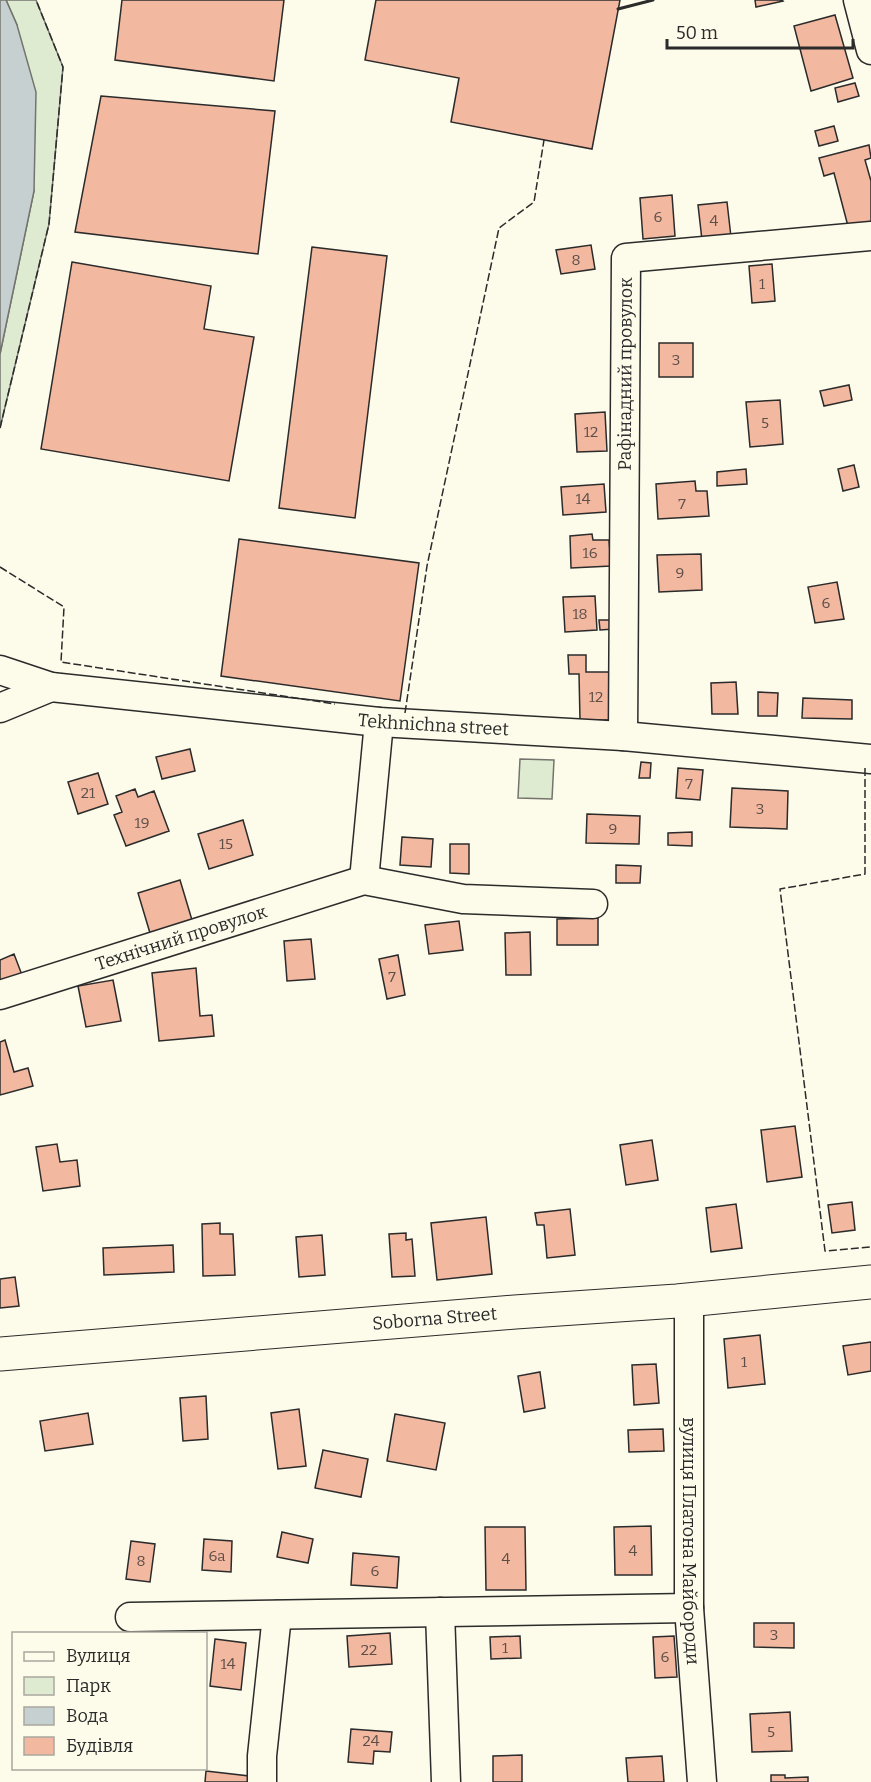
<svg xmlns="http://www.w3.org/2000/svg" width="871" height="1782" font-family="Bitter,serif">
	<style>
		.green { fill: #deebd1; stroke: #74746e; stroke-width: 1.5 }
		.water { fill: #c7d0d0; stroke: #74746e; stroke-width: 1.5 }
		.building { fill: #f2b8a0; stroke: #2b2b2b; stroke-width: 1.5 }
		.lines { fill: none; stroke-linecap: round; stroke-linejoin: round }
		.minor-casing { stroke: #2b2b2b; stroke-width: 31 }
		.major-casing { stroke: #2b2b2b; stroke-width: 35 }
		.minor { stroke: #fdfbea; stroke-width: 28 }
		.major { stroke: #fdfbea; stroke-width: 33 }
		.fence { stroke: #2b2b2b; stroke-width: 1.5; stroke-dasharray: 8 3; stroke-linecap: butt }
		.wall { stroke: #2b2b2b; stroke-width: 3 }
		.labels { text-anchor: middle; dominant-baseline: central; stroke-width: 4.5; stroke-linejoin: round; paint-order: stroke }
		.number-label { font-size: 15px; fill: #5d4e48 }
		.street-label { font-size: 18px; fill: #2b2b2b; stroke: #fdfbea }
	</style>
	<rect width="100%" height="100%" fill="#fdfbea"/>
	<path class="green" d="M6,0H36L63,67L49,224L0,428V354L34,191L17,25Z
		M520,759L554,760L552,799L518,798Z"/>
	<path class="water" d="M0,0H6L17,25L36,92L34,191L0,354Z"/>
	<path class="building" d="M122,0H284L274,81L115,60Z
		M376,0H620L592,149L451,122L459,78L365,60Z
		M755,0H782L783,1L756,7Z
		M835,15L853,78L811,91L794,26Z
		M855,83L859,96L838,102L835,88Z
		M101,96L275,111L258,254L75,232Z
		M834,126L838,141L819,146L815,131Z
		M869,145L871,158L865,160L871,181V224L849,230L834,173L824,176L819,158Z
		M672,195L675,236L643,239L640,198Z
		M727,202L731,237L702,240L698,205Z
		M591,245L595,269L561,274L556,250Z
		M312,247L387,256L355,518L279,508Z
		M72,262L211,286L204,329L254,337L229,481L41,449Z
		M772,264L775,301L752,303L749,266Z
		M659,343H693V377H659Z
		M849,385L852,400L824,406L820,391Z
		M780,400L783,444L750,447L746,402Z
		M605,412L607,451L577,452L575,414Z
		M854,465L859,487L843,491L838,469Z
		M746,469L747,484L717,486V472Z
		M695,481L696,491H707L709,516L658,519L656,484Z
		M604,484L606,512L563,515L561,487Z
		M592,534L593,540H609L611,566L571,568L570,536Z
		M239,539L419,563L400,701L221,676Z
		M701,554L702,590L659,592L657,555Z
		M837,582L844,619L815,623L808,587Z
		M595,596L597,630L565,632L563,597Z
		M599,620H614V629L600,630Z
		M568,655H586V672H612V720H580L579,674H569Z
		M736,682L738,714H712L711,683Z
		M758,692L778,693L777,716H758Z
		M803,698L852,700V719L802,718Z
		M190,749L195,771L162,779L156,757Z
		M641,762L651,763L650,778H639Z
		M678,768L703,770L700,800L676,798Z
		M98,773L108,804L78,814L68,782Z
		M732,788L788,791L787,829L730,827Z
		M135,789L138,797L154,791L169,831L126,846L114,815L122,812L116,796Z
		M587,814L640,816L639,844L586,843Z
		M243,820L253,855L209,869L198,834Z
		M692,832V846L668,845V833Z
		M402,837L433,839L431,867L400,865Z
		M450,844H469V874L450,873Z
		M616,865L641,866L640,883H616Z
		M180,880L192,920L150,933L138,893Z
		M598,918V945H557V919Z
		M459,921L463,950L429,954L425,925Z
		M530,932L531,975H506L505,933Z
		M311,939L315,979L287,981L284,941Z
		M14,954L22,975L0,984V960Z
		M398,955L405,995L387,999L379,959Z
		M196,968L200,1016L212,1015L214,1036L159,1041L152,973Z
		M113,980L121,1021L86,1027L78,986Z
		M5,1040L14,1072L28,1068L33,1086L0,1095V1042Z
		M795,1126L802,1177L767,1182L761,1130Z
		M652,1140L658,1180L626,1185L620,1145Z
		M57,1144L60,1162L77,1160L80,1186L43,1191L36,1147Z
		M852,1202L855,1230L832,1233L828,1205Z
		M736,1204L742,1248L711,1252L706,1208Z
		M570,1209L575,1255L547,1258L544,1225H537L535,1213Z
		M486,1217L492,1274L437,1280L431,1223Z
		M220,1223V1234H233L235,1275L203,1276L202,1224Z
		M406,1233V1240L412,1239L415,1276L392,1277L389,1234Z
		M322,1235L325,1275L299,1277L296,1237Z
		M173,1245L174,1272L104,1275L103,1248Z
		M15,1277L19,1306L0,1308V1279Z
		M760,1335L765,1384L728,1388L724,1339Z
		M871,1342V1371L848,1375L843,1346Z
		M656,1364L659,1403L634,1405L632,1365Z
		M540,1372L545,1408L524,1412L518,1376Z
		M206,1396L208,1439L183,1441L180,1398Z
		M299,1409L306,1466L278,1469L271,1413Z
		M88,1413L93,1444L45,1451L40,1421Z
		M395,1414L445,1423L436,1470L387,1461Z
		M663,1429L664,1451L629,1452L628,1430Z
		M323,1450L368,1459L361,1497L315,1488Z
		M651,1526L652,1575H615L614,1527Z
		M485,1527H525L526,1590H486Z
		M282,1532L313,1539L308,1563L277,1557Z
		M204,1539L232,1541L231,1572L202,1570Z
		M131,1541L155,1544L150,1582L126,1579Z
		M353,1553L399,1557L397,1588L351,1585Z
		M754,1623H794V1648L754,1647Z
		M390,1633L392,1664L349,1667L347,1636Z
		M520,1636L521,1658L491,1659L490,1637Z
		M674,1636L677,1677L655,1678L653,1637Z
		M215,1639L246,1643L241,1690L210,1686Z
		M790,1712L792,1751L752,1752L750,1714Z
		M351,1729L392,1732L390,1752L374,1751L373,1764L348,1762Z
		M522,1755V1782H493V1756Z
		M662,1756L664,1782H628L626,1758Z
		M206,1771L249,1776L248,1782H205Z
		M771,1775H785V1778L808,1777V1782H771Z"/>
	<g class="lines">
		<g class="minor-casing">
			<g id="minor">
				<path d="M858,0L871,50"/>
				<path id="s1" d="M0,670L51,687L379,722L623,736L871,759"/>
				<path d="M0,708L51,687"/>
				<path id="s2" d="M623,736L626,258L871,236"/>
				<path d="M364,880L379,722"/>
				<path id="s3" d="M0,995L364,880L463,899L593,904"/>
				<path id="s4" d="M689,1299V1608L702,1782"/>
				<path d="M440,1612L446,1782"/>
				<path d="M130,1617L689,1608"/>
				<path d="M262,1782V1756L277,1615"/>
			</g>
		</g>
		<g class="major-casing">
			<g id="major">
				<path id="s5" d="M0,1354L515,1312L677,1301L871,1282"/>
			</g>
		</g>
		<use href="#minor" class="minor"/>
		<use href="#major" class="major"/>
		<path class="fence" d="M0,428L49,224L63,67L36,0
			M0,567L64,607L61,662L335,704
			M405,713L427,566L499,228L534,202L544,140
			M865,768V874L780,889L825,1251L871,1247"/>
		<path class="wall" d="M618,9L653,0"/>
	</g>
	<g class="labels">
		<g class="number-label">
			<text x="658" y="217">6</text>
			<text x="714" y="221">4</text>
			<text x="576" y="260">8</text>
			<text x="762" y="284">1</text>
			<text x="676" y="360">3</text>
			<text x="765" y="423">5</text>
			<text x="591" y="432">12</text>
			<text x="583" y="499">14</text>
			<text x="682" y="504">7</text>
			<text x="590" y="553">16</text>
			<text x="680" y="573">9</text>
			<text x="826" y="603">6</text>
			<text x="580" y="614">18</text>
			<text x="596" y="697">12</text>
			<text x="689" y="784">7</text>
			<text x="88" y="793">21</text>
			<text x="760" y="809">3</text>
			<text x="142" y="823">19</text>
			<text x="613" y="829">9</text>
			<text x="226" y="844">15</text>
			<text x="392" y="977">7</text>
			<text x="744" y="1362">1</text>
			<text x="633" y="1551">4</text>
			<text x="217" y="1556">6а</text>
			<text x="506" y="1559">4</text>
			<text x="141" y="1561">8</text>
			<text x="375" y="1571">6</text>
			<text x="774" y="1635">3</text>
			<text x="505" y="1648">1</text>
			<text x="369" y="1650">22</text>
			<text x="665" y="1657">6</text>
			<text x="228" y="1664">14</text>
			<text x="771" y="1732">5</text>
			<text x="371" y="1741">24</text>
		</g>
		<g class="street-label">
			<text stroke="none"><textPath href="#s2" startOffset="362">Рафінадний провулок</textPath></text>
			<text stroke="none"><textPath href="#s1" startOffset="438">Tekhnichna street</textPath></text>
			<text stroke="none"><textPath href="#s3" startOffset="190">Технічний провулок</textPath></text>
			<text stroke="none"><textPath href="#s5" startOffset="436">Soborna Street</textPath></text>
			<text stroke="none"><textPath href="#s4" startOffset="242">вулиця Платона Майбороди</textPath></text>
		</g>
	</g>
	<rect x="12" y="1632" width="195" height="138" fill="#fdfbea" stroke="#a9a89e" stroke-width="1.5"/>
	<rect x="24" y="1652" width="30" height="9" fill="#fdfbea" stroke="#a9a89e" stroke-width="1.5"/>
	<text x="66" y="1662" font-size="18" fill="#2b2b2b">Вулиця</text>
	<rect x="24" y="1677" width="30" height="18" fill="#deebd1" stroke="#a9a89e" stroke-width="1.5"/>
	<text x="66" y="1692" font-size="18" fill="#2b2b2b">Парк</text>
	<rect x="24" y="1707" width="30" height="18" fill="#c7d0d0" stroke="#a9a89e" stroke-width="1.5"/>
	<text x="66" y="1722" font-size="18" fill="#2b2b2b">Вода</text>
	<rect x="24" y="1737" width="30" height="18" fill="#f2b8a0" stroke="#a9a89e" stroke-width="1.5"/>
	<text x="66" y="1752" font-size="18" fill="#2b2b2b">Будівля</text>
	<path d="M667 39v9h186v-9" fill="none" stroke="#2b2b2b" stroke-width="3"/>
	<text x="676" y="39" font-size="18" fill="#2b2b2b" stroke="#fdfbea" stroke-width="4.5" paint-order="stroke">50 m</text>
</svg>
